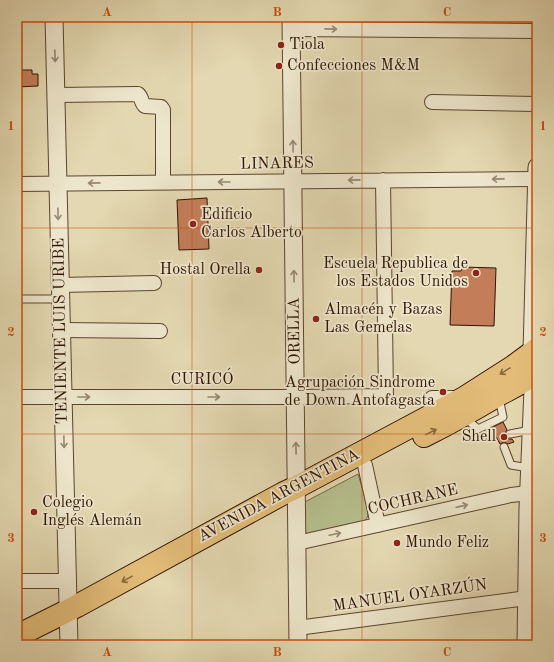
<svg xmlns="http://www.w3.org/2000/svg" width="554" height="662" font-family="'Old Standard TT',serif">
	<style>
		.green { fill: #b5be8b; stroke: #726848 }
		.building { fill: #c37e59; stroke: #301304 }
		.lines { fill: none; stroke-linecap: round; stroke-linejoin: round }
		.service-casing { stroke: #5d442f; stroke-width: 9 }
		.minor-casing { stroke: #5d442f; stroke-width: 16 }
		.tertiary-casing { stroke: #5d442f; stroke-width: 19 }
		.primary-casing { stroke: #301304; stroke-width: 24 }
		.service { stroke: #ede6cc; stroke-width: 7 }
		.minor { stroke: #ede6cc; stroke-width: 14 }
		.tertiary { stroke: #ede6cc; stroke-width: 17 }
		.primary { stroke: #e2bc78; stroke-width: 22 }
		.oneway { stroke: #988772 }
		.oneway2 { stroke: #89683e }
		.grid { fill: none; stroke: #cc4e0b; stroke-width: 1; stroke-opacity: 0.55 }
		.poi-dot { fill: #8f2418; stroke: #ede6cc; stroke-width: 1.5 }
		.labels { text-anchor: middle; dominant-baseline: central; stroke-width: 3.5; stroke-linejoin: round; paint-order: stroke }
		.poi-label { font-size: 16px; fill: #301304; stroke: #ede6cc; text-anchor: start }
		.street-label { font-size: 16px; fill: #301304; stroke: #ede6cc }
		.neatline { fill: none; stroke: #cc4e0b; stroke-width: 1.5 }
		.grid-label { font-size: 13px; text-anchor: middle; font-weight: bold; fill: #cc4e0b }
	</style>
	<rect width="100%" height="100%" fill="#e3d8b1"/>
	<filter id="stains"><feTurbulence type="fractalNoise" baseFrequency=".005" numOctaves="4"/><feColorMatrix values="0 0 0 0 .2 0 0 0 0 .09 0 0 0 0 .02 0 0 0 .5 -.17"/></filter>
	<radialGradient id="worn" r=".72"><stop offset=".6" stop-color="#630" stop-opacity="0"/><stop offset="1" stop-color="#630" stop-opacity=".3"/></radialGradient>
	<path class="green" d="M358,474L369,511L367,518L364,522L310,534L305,533L301,530V504Z"/>
	<path class="building" d="M17,70H32V74H38V86L17,87Z
		M207,198L209,249L179,250L177,200Z
		M462,267L496,268L494,326L450,325L452,271H461Z
		M503,422L507,430L505,433L506,437L509,439H512L514,442L508,444L504,442L500,444L491,428Z"/>
	<g class="lines">
		<g class="service-casing">
			<path id="service" d="M17,299H60
				M464,417L478,429L503,417L499,398
				M510,434L531,430
				M504,447L511,465L529,468"/>
		</g>
		<g class="minor-casing">
			<path id="minor" d="M292,29L537,31
				M56,95L138,94C142,97 141,103 145,106L161,107L163,110V182
				M432,102L537,104
				M17,184L537,179
				M60,285L154,283
				M61,330L160,331
				M17,397H296L386,396L383,180
				M432,398H460
				M365,465L378,525
				M297,543L511,495L537,492
				M17,581H67
				M297,628L527,598"/>
		</g>
		<g class="tertiary-casing">
			<path id="tertiary" d="M54,17L69,645
				M291,17L298,645
				M526,645L528,508L533,389L532,352L537,167"/>
		</g>
		<g class="primary-casing">
			<path id="primary" d="M424,436C450,423 475,409 500,394C513,387 527,381 537,371
				M17,636L77,606L284,493L297,487L464,398L514,366L537,349"/>
		</g>
		<use href="#service" class="service"/>
		<use href="#minor" class="minor"/>
		<use href="#tertiary" class="tertiary"/>
		<use href="#primary" class="primary"/>
	</g>
	<defs><path id="oneway-shaft" d="M-6 0H5M1.5-3L5.5 0L1.5 3" fill="none" stroke-width="1.6" stroke-linecap="round" stroke-linejoin="round"/></defs>
	<g class="oneway">
		<use href="#oneway-shaft" transform="translate(331 29) rotate(1)"/>
		<use href="#oneway-shaft" transform="translate(55 56) rotate(88)"/>
		<use href="#oneway-shaft" transform="translate(293 146) rotate(-91)"/>
		<use href="#oneway-shaft" transform="translate(498 179) rotate(179)"/>
		<use href="#oneway-shaft" transform="translate(354 180) rotate(179)"/>
		<use href="#oneway-shaft" transform="translate(224 182) rotate(180)"/>
		<use href="#oneway-shaft" transform="translate(94 183) rotate(179)"/>
		<use href="#oneway-shaft" transform="translate(58 214) rotate(89)"/>
		<use href="#oneway-shaft" transform="translate(294 276) rotate(-91)"/>
		<use href="#oneway-shaft" transform="translate(84 397)"/>
		<use href="#oneway-shaft" transform="translate(214 397)"/>
		<use href="#oneway-shaft" transform="translate(64 442) rotate(89)"/>
		<use href="#oneway-shaft" transform="translate(296 448) rotate(-91)"/>
		<use href="#oneway-shaft" transform="translate(462 506) rotate(-13)"/>
		<use href="#oneway-shaft" transform="translate(335 534) rotate(-12)"/>
	</g>
	<g class="oneway2">
		<use href="#oneway-shaft" transform="translate(505 371) rotate(148)"/>
		<use href="#oneway-shaft" transform="translate(431 432) rotate(-26)"/>
		<use href="#oneway-shaft" transform="translate(127 579) rotate(151)"/>
	</g>
	<path class="grid" d="M192,17V645M362,17V645M17,228H537M17,434H537"/>
	<g class="poi-dot">
		<circle cx="281" cy="45" r="4"/>
		<circle cx="279" cy="66" r="4"/>
		<circle cx="193" cy="224" r="4"/>
		<circle cx="259" cy="270" r="4"/>
		<circle cx="476" cy="273" r="4"/>
		<circle cx="316" cy="319" r="4"/>
		<circle cx="443" cy="392" r="4"/>
		<circle cx="504" cy="437" r="4"/>
		<circle cx="34" cy="512" r="4"/>
		<circle cx="397" cy="543" r="4"/>
	</g>
	<g class="labels">
		<g class="poi-label">
			<text x="289" y="45">Tiola</text>
			<text x="287" y="66">Confecciones M&amp;M</text>
			<text x="201" y="215">Edificio<tspan x="201" dy="18">Carlos Alberto</tspan></text>
			<text x="468" y="264" text-anchor="end">Escuela Republica de<tspan x="468" dy="18">los Estados Unidos</tspan></text>
			<text x="251" y="270" text-anchor="end">Hostal Orella</text>
			<text x="324" y="310">Almacén y Bazas<tspan x="324" dy="18">Las Gemelas</tspan></text>
			<text x="435" y="383" text-anchor="end">Agrupación Sindrome<tspan x="435" dy="18">de Down Antofagasta</tspan></text>
			<text x="496" y="437" text-anchor="end">Shell</text>
			<text x="42" y="503">Colegio<tspan x="42" dy="18">Inglés Alemán</tspan></text>
			<text x="405" y="543">Mundo Feliz</text>
		</g>
		<g class="street-label">
			<text transform="translate(277 164) rotate(-1)">LINARES</text>
			<text transform="translate(61 331) rotate(-91)">TENIENTE LUIS URIBE</text>
			<text transform="translate(295 331) rotate(-91)">ORELLA</text>
			<text x="202" y="380">CURICÓ</text>
			<text transform="translate(279 496) rotate(-28)">AVENIDA ARGENTINA</text>
			<text transform="translate(413 500) rotate(-13)">COCHRANE</text>
			<text transform="translate(410 596) rotate(-8)">MANUEL OYARZÚN</text>
		</g>
	</g>
	<rect width="554" height="662" fill="none" stroke="#e3d8b1" stroke-width="44"/>
	<rect x="22" y="22" width="510" height="618" class="neatline"/>
	<g class="grid-label">
		<text x="107" y="16">A</text>
		<text x="277" y="16">B</text>
		<text x="447" y="16">C</text>
		<text x="11" y="130">1</text>
		<text x="543" y="130">1</text>
		<text x="11" y="336">2</text>
		<text x="543" y="336">2</text>
		<text x="11" y="542">3</text>
		<text x="543" y="542">3</text>
		<text x="107" y="656">A</text>
		<text x="277" y="656">B</text>
		<text x="447" y="656">C</text>
	</g>
	<rect width="100%" height="100%" filter="url(#stains)"/>
	<rect width="100%" height="100%" fill="url(#worn)"/>
</svg>
